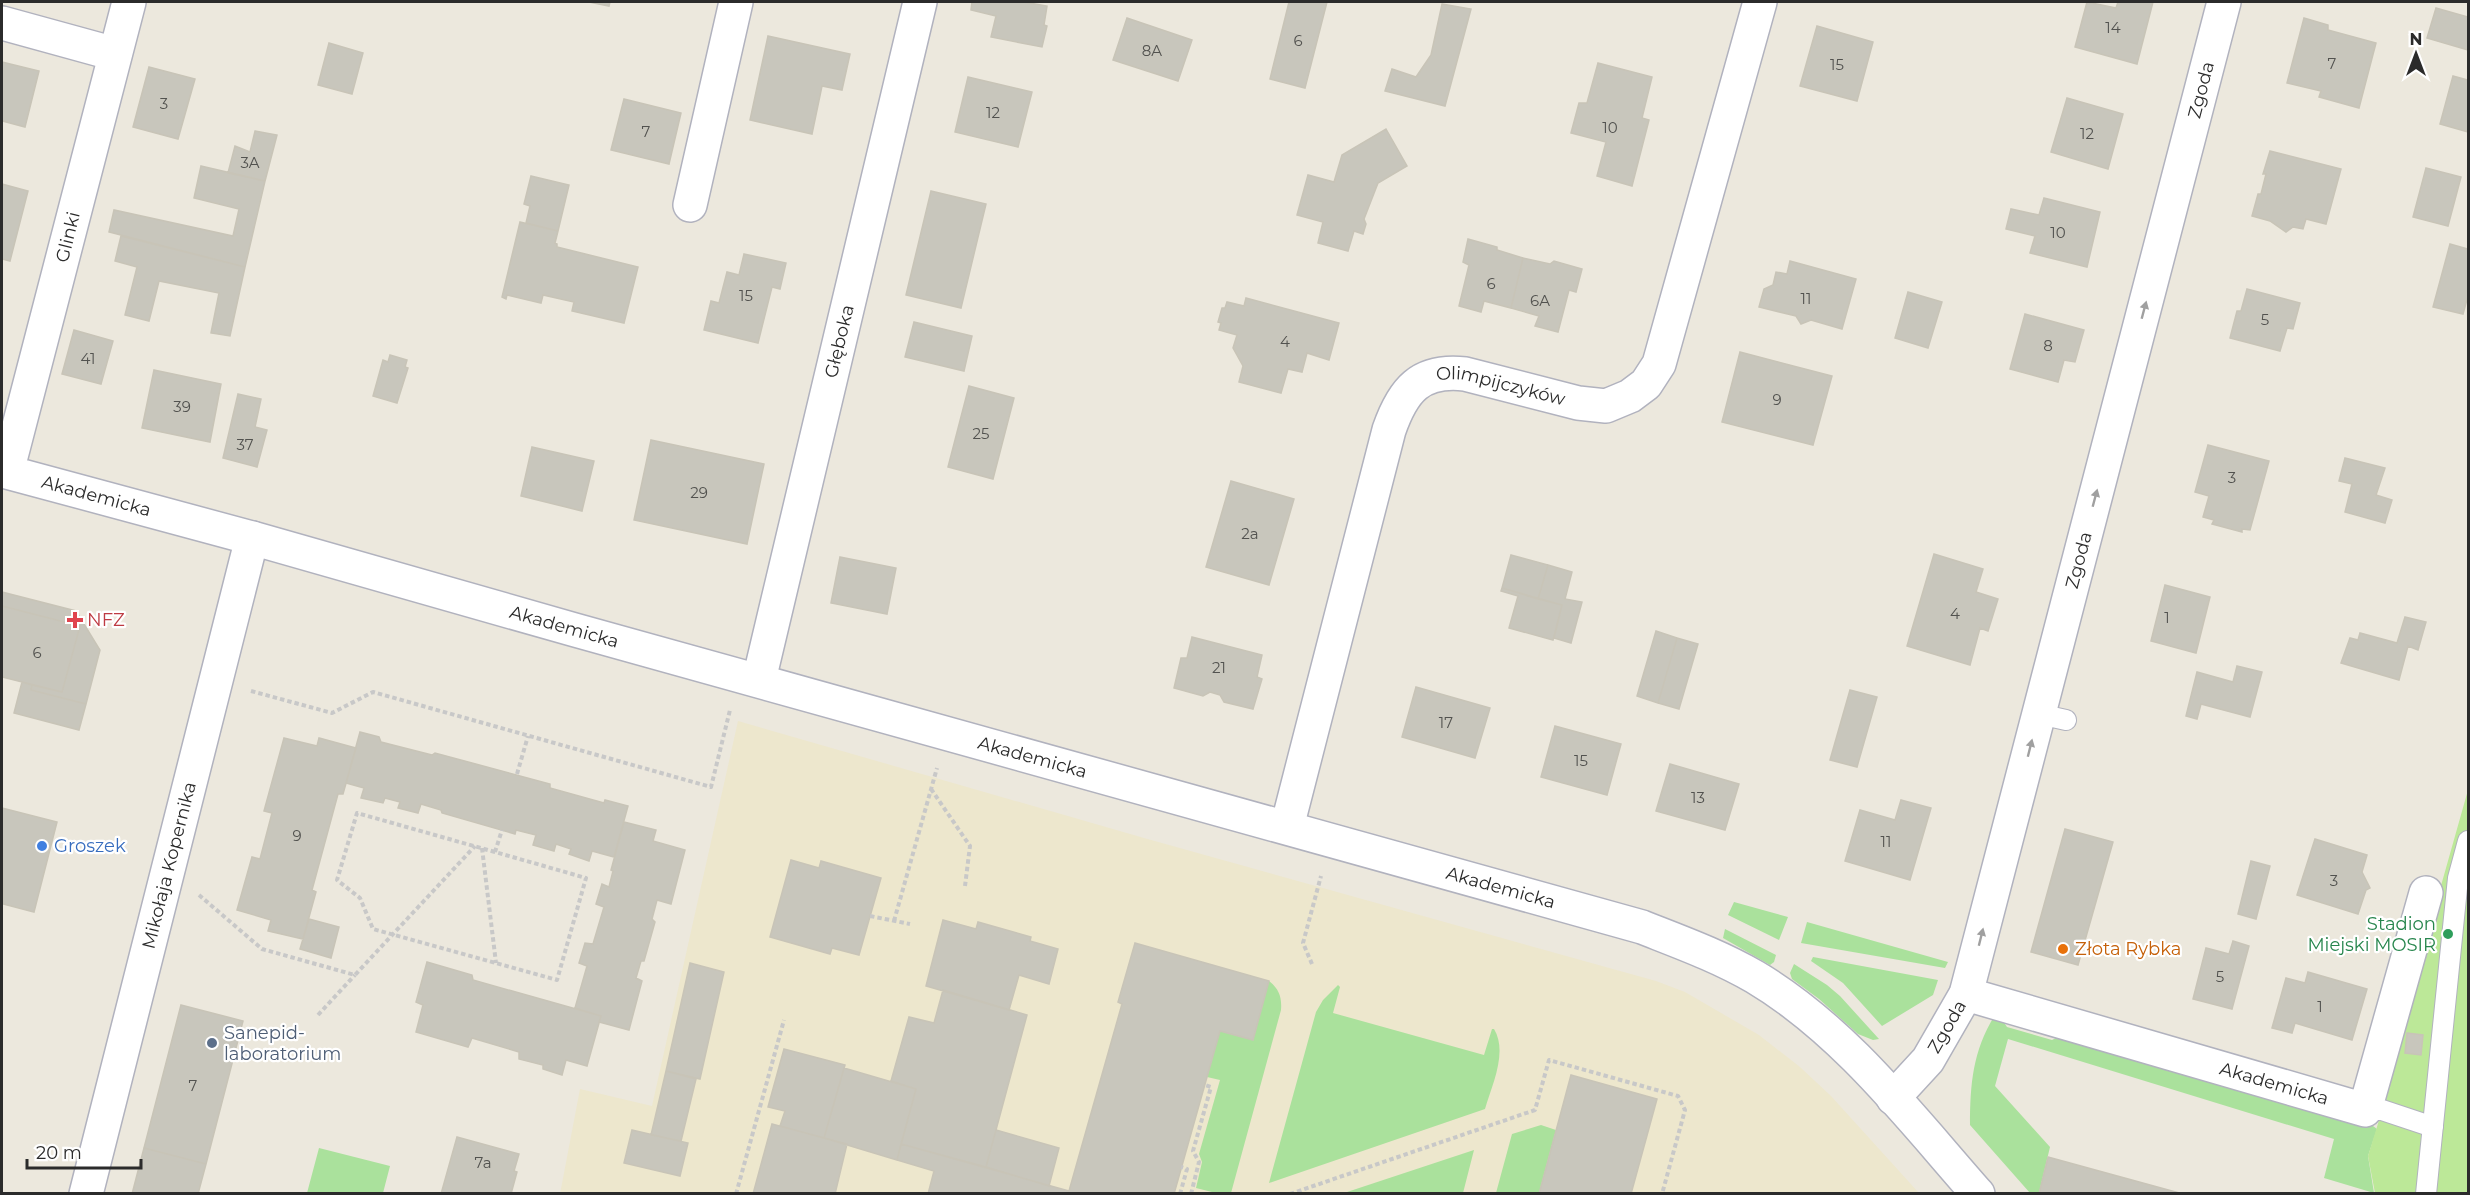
<svg xmlns="http://www.w3.org/2000/svg" width="2470" height="1195" font-family="Montserrat,sans-serif">
	<style>
		.education { fill: #ede7cd }
		.green { fill: #aae19c }
		.pitch { fill: #bce898 }
		.building { fill: #c8c6bc; stroke: #c8c4b7; stroke-width: 1.5 }
		.lines { fill: none; stroke-linecap: round; stroke-linejoin: round }
		.lane-casing { stroke: #b1b2be; stroke-width: 22 }
		.street-casing { stroke: #b1b2be; stroke-width: 36 }
		.secondary-casing { stroke: #b1b2be; stroke-width: 36 }
		.path { stroke: #c8c8c8; stroke-width: 4; stroke-dasharray: 4.5 3; stroke-linecap: butt }
		.lane { stroke: #fff; stroke-width: 20 }
		.street { stroke: #fff; stroke-width: 33 }
		.secondary { stroke: #fff; stroke-width: 33 }
		.oneway { fill: #a0a0a0 }
		.health-dot { fill: #e0444e; stroke: #fff; stroke-width: 2 }
		.shop-dot { fill: #3f7fe0; stroke: #fff; stroke-width: 2 }
		.leisure-dot { fill: #2e9e5b; stroke: #fff; stroke-width: 2 }
		.food-dot { fill: #e8710a; stroke: #fff; stroke-width: 2 }
		.service-dot { fill: #5c6f8a; stroke: #fff; stroke-width: 2 }
		.labels { text-anchor: middle; dominant-baseline: central; stroke-width: 4.5; stroke-linejoin: round; paint-order: stroke }
		.number-label { font-size: 15px; fill: #52524f }
		.street-label { font-size: 18px; fill: #2b2b2b; stroke: #fff }
		.health-label { font-size: 18px; fill: #be3a42; stroke: #fff; text-anchor: start }
		.shop-label { font-size: 18px; fill: #366cbe; stroke: #fff; text-anchor: start }
		.leisure-label { font-size: 18px; fill: #27864d; stroke: #fff; text-anchor: end }
		.food-label { font-size: 18px; fill: #c56008; stroke: #fff; text-anchor: start }
		.service-label { font-size: 18px; fill: #4e5e75; stroke: #fff; text-anchor: start }
	</style>
	<rect width="100%" height="100%" fill="#ece8dd"/>
	<path class="education" d="M738,721L1144,838L1656,981L1685,992L1759,1035L1800,1067L1831,1096L1919,1193L560,1194L580,1089L652,1106Z"/>
	<path class="green" d="M1734,902L1788,917L1779,940L1728,915Z
		M1807,922L1948,962L1945,968L1801,943Z
		M1725,929L1776,955L1774,962L1770,965L1723,938Z
		M1813,957L1938,980L1933,995L1882,1026L1843,983L1811,961Z
		M1794,964L1827,985L1840,996L1879,1039L1873,1040L1858,1034L1819,999L1792,979L1790,973Z
		M1269,981C1279,989 1282,997 1281,1010L1231,1193H1216L1196,1188L1202,1162L1199,1154L1220,1080L1207,1077L1220,1031L1253,1040Z
		M1338,985L1340,987L1333,1013L1484,1055L1492,1029H1494C1508,1052 1492,1085 1485,1109L1269,1183L1316,1012L1323,1000Z
		M1997,1012L2007,1027L2052,1040L2070,1031L2369,1123L2377,1129L2368,1156L2374,1193L2324,1178L2334,1139L2008,1039L1995,1086L2050,1147L2039,1193H2030L1970,1125C1970,1083 1973,1048 1997,1012Z
		M1541,1125L1556,1130L1539,1193H1496L1512,1134Z
		M319,1148L390,1166L383,1193H307Z
		M1474,1150L1463,1193H1344Z"/>
	<path class="pitch" d="M2468,790V1193H2375L2368,1156L2388,1091L2387,1077Z"/>
	<path class="building" d="M589,2H610L609,6Z
		M972,2H1024L1047,6L1044,25L1047,26L1042,47L991,37L996,16L971,10Z
		M1289,2H1327L1305,88L1270,79Z
		M2087,2L2116,8L2118,2H2153L2137,64L2075,47Z
		M1442,4L1471,9L1445,106L1385,91L1392,69L1416,77L1431,55Z
		M2436,8L2468,17V50L2427,38Z
		M1127,18L1192,40L1178,81L1113,60Z
		M2304,18L2328,25V30L2376,43L2359,108L2319,97L2321,91L2287,83Z
		M1817,26L1873,42L1857,101L1800,86Z
		M768,36L850,54L842,90L822,86L812,134L750,120Z
		M329,43L363,53L352,94L318,85Z
		M2,62L39,71L25,127L2,121Z
		M1598,63L1652,77L1642,118L1649,120L1632,186L1597,176L1606,142L1571,133L1579,103H1587Z
		M149,67L195,79L178,139L133,127Z
		M2453,76L2468,80V132L2440,124Z
		M968,77L1032,92L1018,147L955,132Z
		M2067,98L2123,114L2108,169L2051,152Z
		M624,99L681,113L669,164L611,150Z
		M1386,129L1407,166L1378,183L1364,219L1366,224L1363,234L1354,231L1348,251L1318,243L1323,222L1297,215L1308,175L1334,182L1342,155Z
		M255,131L277,135L265,181L228,173L235,146L250,152Z
		M2270,151L2341,169L2326,224L2306,219L2303,229L2293,227L2286,232L2270,221L2252,216L2258,194H2261L2266,174H2263Z
		M201,166L265,181L245,267L109,232L114,210L233,236L239,209L194,198Z
		M2426,168L2461,177L2448,226L2413,217Z
		M531,176L569,185L558,231L526,223L530,206L524,204Z
		M2,184L28,191L10,261L2,259Z
		M931,191L986,204L961,308L906,295Z
		M2044,198L2100,212L2087,267L2030,253L2035,236L2006,229L2011,209L2039,215Z
		M520,222L558,231L555,243L557,244V247L638,267L624,323L572,311L574,302L543,295L541,303L507,295L506,299L502,297Z
		M121,236L245,267L230,336L211,333L219,293L159,281L149,321L125,315L137,267L115,261Z
		M1468,239L1497,247V250L1523,258L1511,308L1484,301L1481,312L1459,306L1469,265L1463,262Z
		M2450,244L2468,249V296L2463,314L2433,307Z
		M744,254L786,263L780,289L772,287L758,343L704,330L711,301L719,303L727,272L739,275Z
		M1523,258L1550,264L1554,261L1582,269L1576,292L1569,290L1558,332L1535,326L1539,316L1511,308Z
		M1790,261L1856,279L1842,329L1811,320L1801,324L1796,316L1759,307L1764,289L1773,285L1776,272L1787,274Z
		M2247,289L2300,303L2293,329L2287,328L2280,351L2230,338L2237,311H2241Z
		M1908,292L1942,302L1928,348L1895,338Z
		M1246,298L1339,323L1329,360L1307,353L1302,372L1288,369L1281,393L1239,382L1243,366L1233,348L1237,335L1219,330L1221,323L1218,322L1222,308H1225L1227,302L1244,306Z
		M2025,314L2084,330L2075,362L2064,360L2058,382L2010,369Z
		M914,322L972,336L964,371L905,357Z
		M74,330L113,341L101,384L62,374Z
		M1740,352L1832,376L1813,445L1722,422Z
		M390,355L407,360L405,367L408,368L397,403L373,396L383,360L388,362Z
		M154,370L221,384L210,442L142,428Z
		M969,386L1014,398L993,479L948,467Z
		M238,394L261,399L255,427L267,430L257,467L223,458Z
		M651,440L764,464L747,544L634,520Z
		M2208,445L2269,461L2250,530L2242,529V532L2212,524L2214,520L2203,517L2209,496L2195,492Z
		M532,447L594,461L582,511L521,496Z
		M2345,458L2385,468L2376,495L2392,500L2385,523L2345,512L2352,484L2339,481Z
		M1231,481L1294,499L1269,585L1206,567Z
		M1934,554L1983,569L1976,592L1998,599L1988,631L1980,628L1970,665L1907,646Z
		M1511,555L1548,565L1538,599L1502,588Z
		M840,557L896,568L887,614L831,603Z
		M1548,565L1572,572L1565,599L1582,602L1571,643L1554,638L1562,605L1538,599Z
		M2165,585L2210,597L2196,653L2151,641Z
		M1502,588L1562,605L1553,640L1509,628L1518,596L1501,591Z
		M2,592L76,611L100,650L86,704L31,690L32,685L62,692L80,626L2,606Z
		M2,606L80,626L62,692L2,677Z
		M2405,617L2426,622L2418,650L2408,646L2399,680L2341,663L2350,638L2358,640L2360,633L2397,643Z
		M1656,631L1677,638L1658,703L1637,696Z
		M1192,637L1262,655L1257,677L1262,679L1253,709L1224,702L1220,695L1210,692L1203,696L1174,688L1181,658H1187Z
		M1677,638L1698,644L1679,709L1658,703Z
		M2237,666L2262,672L2250,717L2201,704L2197,719L2186,716L2197,672L2233,682Z
		M22,682L32,685L31,690L86,704L79,730L14,713Z
		M1416,687L1490,708L1475,758L1402,737Z
		M1850,690L1877,697L1857,767L1830,760Z
		M1555,726L1621,744L1607,795L1541,777Z
		M360,732L379,737L381,742L432,755L435,753L550,784V788L604,803L605,800L628,806L614,857L592,851L589,861L569,854L571,849L556,844L554,851L533,845L536,835L516,830L515,834L442,813L441,810L421,804L418,813L398,808L400,802L385,798L383,803L361,798L364,788L346,783Z
		M284,738L317,746L319,738L356,748L343,794H338L312,890L316,892L303,939L268,931L271,920L237,910L252,857L260,859L272,813L264,811Z
		M1670,764L1739,784L1725,830L1656,811Z
		M1901,800L1931,808L1910,880L1845,861L1860,810L1895,820Z
		M2,808L57,822L34,912L3,904Z
		M624,822L656,830L653,841L685,850L671,904L657,900L652,919L655,922L644,961H641L636,978L642,981L629,1030L599,1022L601,1016L575,1008L587,966L579,963L585,943L593,944L604,907L596,904L602,884L609,887L613,871L611,870Z
		M2065,829L2113,842L2078,965L2031,952Z
		M2315,839L2367,855L2362,872L2370,888L2366,890L2358,914L2297,895Z
		M791,860L819,868L821,861L881,878L859,955L832,948L830,954L770,937Z
		M2251,861L2270,866L2256,919L2238,914Z
		M309,919L339,927L331,958L300,949Z
		M943,920L976,929L978,922L1031,937L1030,941L1058,949L1049,984L1019,975L1009,1010L926,986Z
		M2233,941L2249,946L2232,1009L2193,999L2206,948L2229,954Z
		M1135,943L1269,981L1253,1040L1220,1031L1174,1194H928L934,1171L897,1160L901,1144L1069,1191L1122,1004L1118,1002Z
		M427,962L472,975L473,980L601,1016L587,1066L566,1060L562,1075L543,1069V1065L519,1059V1052L472,1038L468,1047L416,1032L423,1005L416,1002Z
		M690,963L724,972L700,1079L666,1071Z
		M2308,972L2367,989L2352,1040L2295,1023L2292,1033L2272,1028L2286,978L2305,983Z
		M943,990L1027,1015L986,1167L901,1144L916,1089L891,1081L909,1017L934,1023Z
		M181,1005L243,1021L206,1164L144,1148Z
		M2407,1033L2423,1035L2421,1055L2405,1053Z
		M784,1049L845,1065L824,1138L780,1126L785,1111L768,1107Z
		M844,1068L916,1089L897,1160L824,1138Z
		M666,1071L696,1079L681,1141L651,1135Z
		M1571,1075L1657,1099L1631,1194H1539Z
		M772,1124L847,1144L835,1194H753Z
		M632,1130L688,1143L680,1176L624,1163Z
		M996,1130L1059,1148L1049,1186L986,1167Z
		M457,1137L519,1154L514,1171L517,1172L511,1194H441Z
		M144,1148L206,1164L198,1194H132Z
		M2048,1157L2183,1194H2039Z"/>
	<g class="lines">
		<g class="lane-casing">
			<path id="lane" d="M2039,714L2066,720
				M2365,1110H2382L2433,1127
				M2426,1194L2458,878L2468,841"/>
		</g>
		<g class="street-casing">
			<g id="street">
				<path d="M2,23L115,54"/>
				<path d="M690,205L736,2"/>
				<path id="s1" d="M759,680L920,2"/>
				<path id="s2" d="M1287,827L1389,430C1403,390 1420,369 1465,374L1578,403L1606,406L1630,396L1646,384L1659,364L1760,2"/>
				<path id="s3" d="M1966,994L2365,1110L2426,893"/>
				<path id="s4" d="M1893,1098L1928,1060L1966,994L2224,2"/>
			</g>
		</g>
		<g class="secondary-casing">
			<g id="secondary">
				<path id="s5" d="M129,2L7,472L252,538L575,630L1642,927C1680,942 1719,956 1755,977C1844,1030 1910,1117 1978,1194"/>
				<path id="s6" d="M86,1194L252,538"/>
			</g>
		</g>
		<path class="path" d="M251,691L332,713L373,692L711,787L730,710
			M517,774L528,736
			M931,789L970,846L965,886
			M482,848L496,963
			M495,852L357,813L337,880L360,898L373,929L557,980L586,878L495,852L502,830
			M199,895L262,949L355,975L475,846
			M870,916L910,924
			M894,921L937,768
			M1312,964L1303,943L1321,876
			M318,1015L355,975
			M736,1194L784,1020
			M1180,1194L1187,1169L1181,1167
			M1191,1194L1199,1162L1193,1151L1211,1087L1205,1085
			M1290,1194L1535,1110L1549,1060L1678,1096L1685,1110L1662,1194"/>
		<use href="#lane" class="lane"/>
		<use href="#street" class="street"/>
		<use href="#secondary" class="secondary"/>
	</g>
	<defs><path id="oneway-solid" d="M-6-.8H1V-3.2L6.5 0L1 3.2V.8H-6Z" transform="scale(1.5)"/></defs>
	<g class="oneway">
		<use href="#oneway-solid" transform="translate(2144 310) rotate(-75)"/>
		<use href="#oneway-solid" transform="translate(2095 498) rotate(-75)"/>
		<use href="#oneway-solid" transform="translate(2030 748) rotate(-76)"/>
		<use href="#oneway-solid" transform="translate(1981 937) rotate(-76)"/>
	</g>
	<path class="health-dot" d="M72 611h6v6h6v6h-6v6h-6v-6h-6v-6h6z"/>
	<circle class="shop-dot" cx="42" cy="846" r="6"/>
	<circle class="leisure-dot" cx="2448" cy="934" r="6"/>
	<circle class="food-dot" cx="2063" cy="949" r="6"/>
	<circle class="service-dot" cx="212" cy="1043" r="6"/>
	<g class="labels">
		<g class="number-label">
			<text x="2113" y="27">14</text>
			<text x="1298" y="40">6</text>
			<text x="1152" y="50">8A</text>
			<text x="2332" y="63">7</text>
			<text x="1837" y="64">15</text>
			<text x="164" y="103">3</text>
			<text x="993" y="112">12</text>
			<text x="1610" y="127">10</text>
			<text x="646" y="131">7</text>
			<text x="2087" y="133">12</text>
			<text x="250" y="162">3A</text>
			<text x="2058" y="232">10</text>
			<text x="1491" y="283">6</text>
			<text x="746" y="295">15</text>
			<text x="1806" y="298">11</text>
			<text x="1540" y="300">6A</text>
			<text x="2265" y="319">5</text>
			<text x="1285" y="341">4</text>
			<text x="2048" y="345">8</text>
			<text x="88" y="358">41</text>
			<text x="1777" y="399">9</text>
			<text x="182" y="406">39</text>
			<text x="981" y="433">25</text>
			<text x="245" y="444">37</text>
			<text x="2232" y="477">3</text>
			<text x="699" y="492">29</text>
			<text x="1250" y="533">2a</text>
			<text x="1955" y="613">4</text>
			<text x="2167" y="617">1</text>
			<text x="37" y="652">6</text>
			<text x="1219" y="667">21</text>
			<text x="1446" y="722">17</text>
			<text x="1581" y="760">15</text>
			<text x="1698" y="797">13</text>
			<text x="297" y="835">9</text>
			<text x="1886" y="841">11</text>
			<text x="2334" y="880">3</text>
			<text x="2220" y="976">5</text>
			<text x="2320" y="1006">1</text>
			<text x="193" y="1085">7</text>
			<text x="483" y="1162">7a</text>
		</g>
		<g class="street-label">
			<text stroke="none"><textPath href="#s4" startOffset="1062">Zgoda</textPath></text>
			<text transform="translate(68 237) rotate(-76)">Glinki</text>
			<text stroke="none"><textPath href="#s1" startOffset="348">Głęboka</textPath></text>
			<text stroke="none"><textPath href="#s2" startOffset="552">Olimpijczyków</textPath></text>
			<text stroke="none"><textPath href="#s5" startOffset="578">Akademicka</textPath></text>
			<text stroke="none"><textPath href="#s4" startOffset="576">Zgoda</textPath></text>
			<text stroke="none"><textPath href="#s5" startOffset="1064">Akademicka</textPath></text>
			<text stroke="none"><textPath href="#s5" startOffset="1550">Akademicka</textPath></text>
			<text stroke="none"><textPath href="#s6" startOffset="339">Mikołaja Kopernika</textPath></text>
			<text stroke="none"><textPath href="#s5" startOffset="2036">Akademicka</textPath></text>
			<text stroke="none"><textPath href="#s4" startOffset="90">Zgoda</textPath></text>
			<text stroke="none"><textPath href="#s3" startOffset="321">Akademicka</textPath></text>
		</g>
		<g class="health-label">
			<text x="87" y="620">NFZ</text>
		</g>
		<g class="shop-label">
			<text x="54" y="846">Groszek</text>
		</g>
		<g class="leisure-label">
			<text x="2436" y="924">Stadion<tspan x="2436" dy="21">Miejski MOSIR</tspan></text>
		</g>
		<g class="food-label">
			<text x="2075" y="949">Złota Rybka</text>
		</g>
		<g class="service-label">
			<text x="224" y="1033">Sanepid-<tspan x="224" dy="21">laboratorium</tspan></text>
		</g>
	</g>
	<rect width="2470" height="1195" fill="none" stroke="#2b2b2b" stroke-width="6"/>
	<g transform="translate(2416 54)" stroke="#ffffff" stroke-width="4.5" paint-order="stroke">
	<path d="M0-4.5L10 22L0 15L-10 22Z" fill="#2b2b2b"/>
	<text y="-9" font-size="16" font-weight="bold" text-anchor="middle" fill="#2b2b2b">N</text>
	</g>
	<path d="M27 1159v9h114v-9" fill="none" stroke="#2b2b2b" stroke-width="3"/>
	<text x="36" y="1159" font-size="18" fill="#2b2b2b" stroke="#ffffff" stroke-width="4.5" paint-order="stroke">20 m</text>
</svg>
